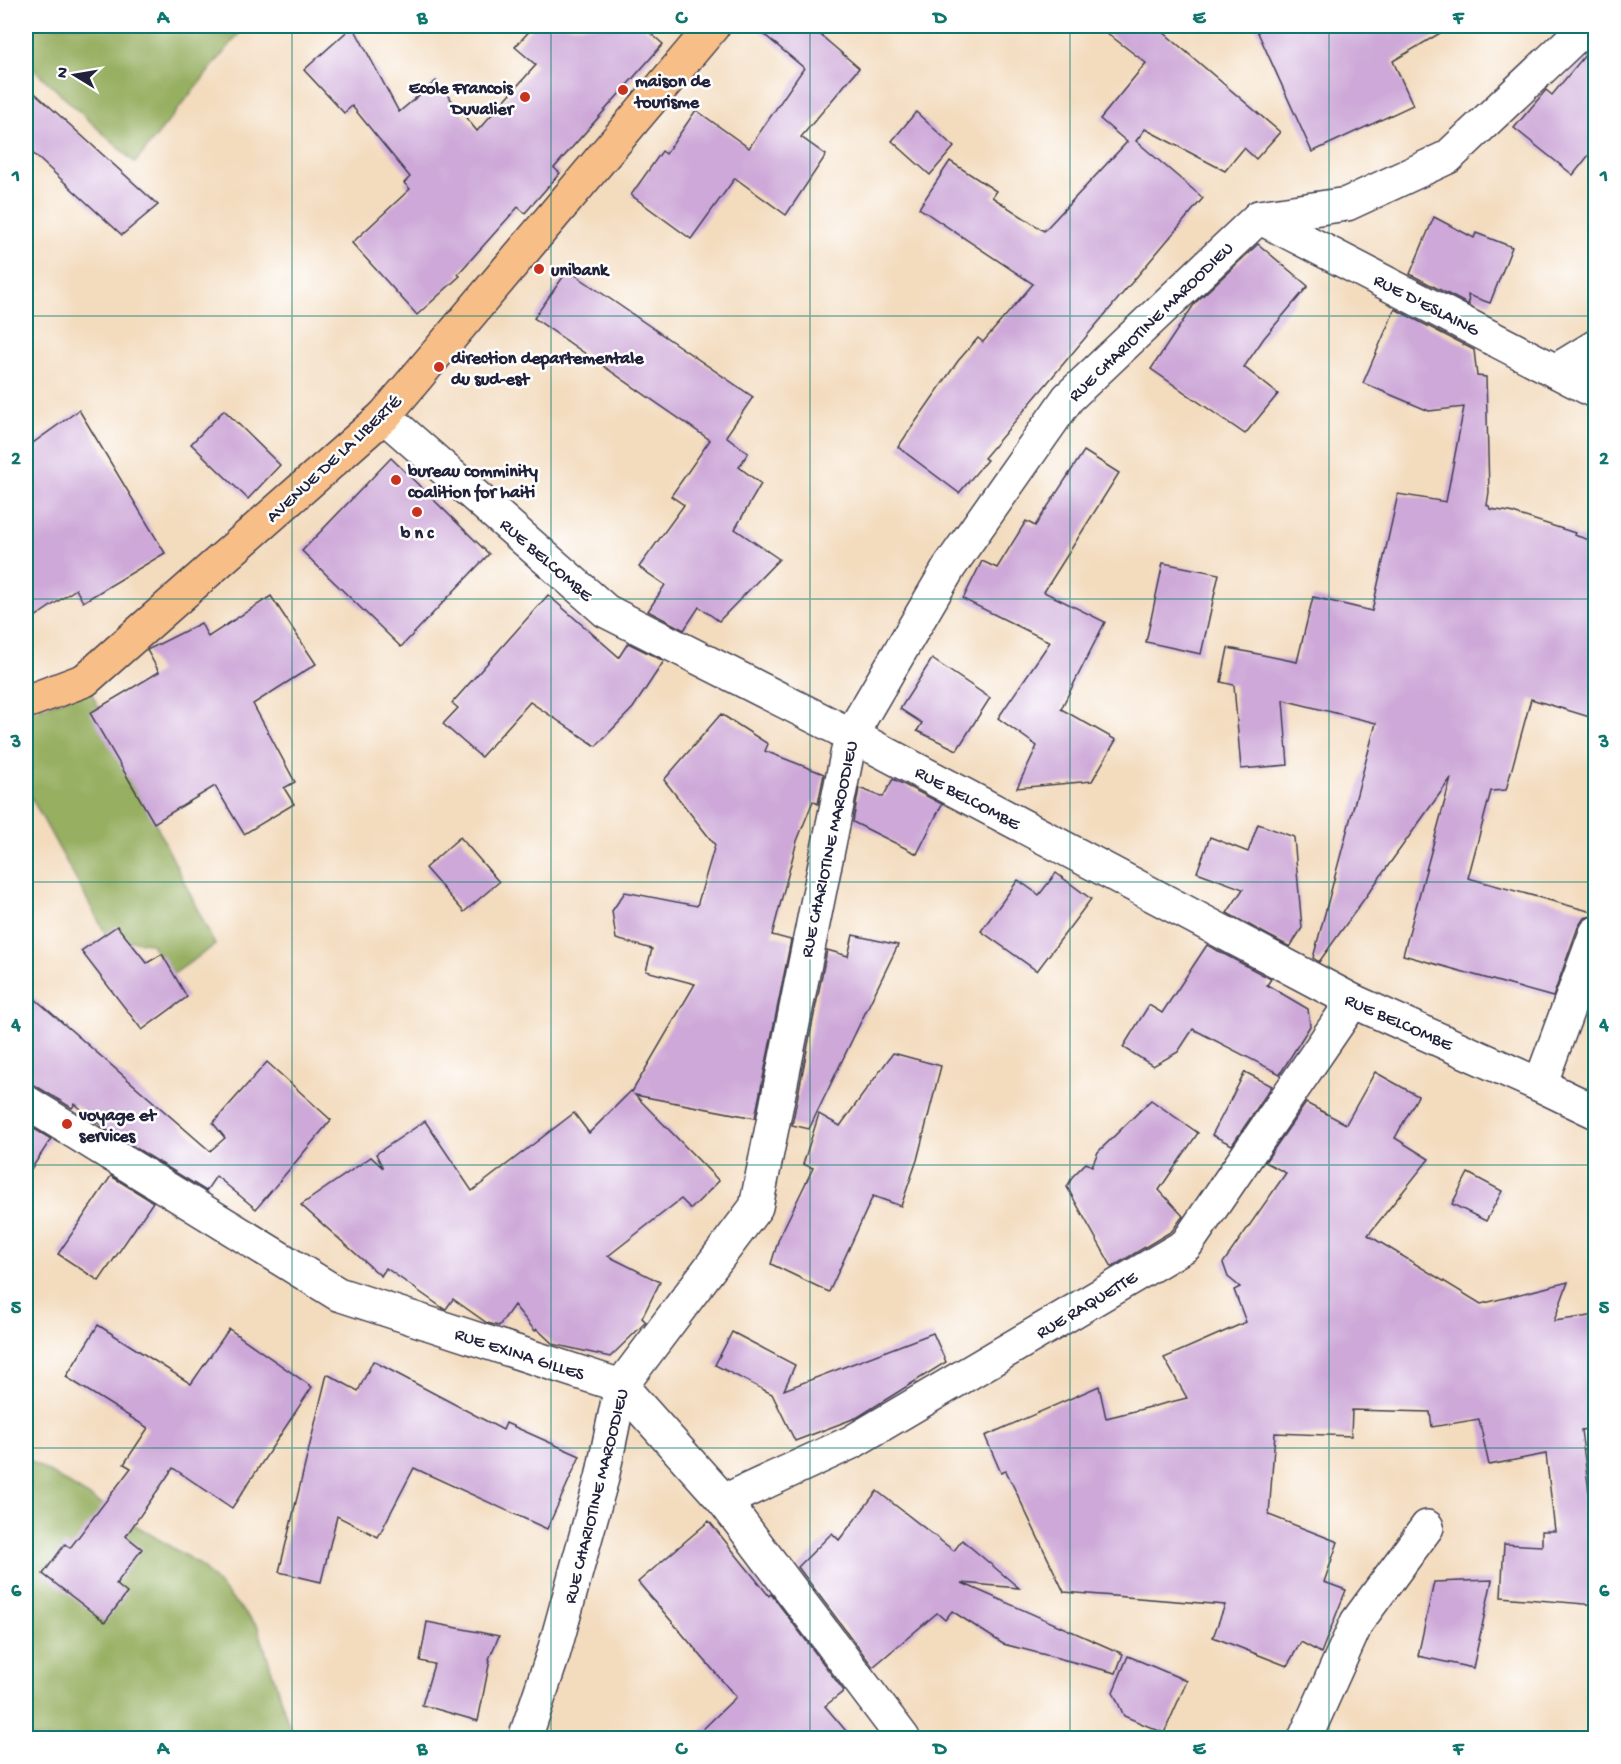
<svg xmlns="http://www.w3.org/2000/svg" width="1621" height="1764" font-family="'Gochi Hand',sans-serif">
<rect width="100%" height="100%" fill="#fff"/>
<filter id="ink" filterUnits="userSpaceOnUse"><feTurbulence type="fractalNoise" baseFrequency=".0167" numOctaves="2"/><feDisplacementMap in="SourceGraphic" scale="12" xChannelSelector="R" yChannelSelector="G"/><feConvolveMatrix kernelMatrix="1 2 1 2 8 2 1 2 1" color-interpolation-filters="sRGB"/></filter>
<filter id="wash" filterUnits="userSpaceOnUse"><feTurbulence type="fractalNoise" baseFrequency=".008" numOctaves="4" result="noise"/><feDisplacementMap in="SourceGraphic" scale="24" xChannelSelector="R" yChannelSelector="G"/><feGaussianBlur stdDeviation="1.35" result="paint"/><feColorMatrix in="noise" values="0 0 0 0 0 0 0 0 0 0 0 0 0 0 0 0 0 1.4 0 .05"/><feComposite in="paint" operator="in"/></filter>
<g filter="url(#wash)">
<rect width="100%" height="100%" fill="#f3dbbe"/>
<g fill="#96af60" stroke="#5c684e" stroke-width="1.5">
<path d="M26 26H245L135 163 26 62Z"/>
<path d="M90 690 215 945 172 975 150 943 108 938 26 788V713Z"/>
<path d="M26 1458 199 1564 258 1627 293 1738H26Z"/>
</g>
<g id="blocks">
<g fill="#cda8d8">
<path d="M353 26 399 112 436 81 477 131 536 65 515 47 534 26H642L663 44 554 168 560 173 525 213 518 207 458 274 460 276 417 315 352 243 410 189 404 183 410 177 352 106 344 113 304 70Z"/>
<path d="M754 26H810L859 68 801 137 826 155 786 215 735 178 691 239 631 195 662 151 666 154 696 110 749 148 804 68Z"/>
<path d="M1098 26H1156L1280 132 1256 159 1244 148 1225 171 1145 129 1136 141 1203 198 984 458 987 460 959 493 898 447 958 361 978 338 983 342 1033 284 919 208 950 161 996 191 992 197 1044 231 1127 142 1100 119 1146 63Z"/>
<path d="M1255 26H1452L1393 61 1413 105 1312 152Z"/>
<path d="M1596 42V146L1573 175 1514 128 1546 90 1552 95Z"/>
<path d="M26 85 158 205 122 235 26 147Z"/>
<path d="M916 112 954 147 930 175 892 141Z"/>
<path d="M1434 217 1474 238 1476 233 1512 247 1490 303 1468 295 1469 305 1410 274Z"/>
<path d="M1258 244 1308 286 1264 338 1244 367 1278 394 1245 434 1151 369 1195 303Z"/>
<path d="M568 270 753 397 726 436 748 453 739 467 761 484 735 529 779 559 719 621 699 607 684 630 648 611 665 585 639 567 684 505 671 496 710 440 534 318Z"/>
<path d="M1395 309 1474 350 1477 376 1486 377 1489 492 1487 505 1489 506 1490 509 1510 512 1575 533 1574 535 1596 542V719L1531 699 1506 790 1491 791 1468 878 1596 913V915L1584 918 1578 927 1553 997 1403 955 1451 778 1319 962 1313 958 1376 723 1283 700 1288 765 1241 769 1234 685 1221 682 1228 648 1297 662 1313 597 1372 611 1398 494 1446 502 1464 407 1429 411 1363 383Z"/>
<path d="M79 410 165 553 83 602 76 589 26 623V448Z"/>
<path d="M224 410 280 465 248 499 191 444Z"/>
<path d="M1084 451 1119 473 1044 592 1105 622 1061 709 1116 740 1092 781 1017 788 1037 746 998 718 1050 642 963 599 982 561 997 568 1026 521 1035 526Z"/>
<path d="M391 458 489 554 401 647 302 551Z"/>
<path d="M1163 563 1219 574 1201 654 1146 642Z"/>
<path d="M548 595 619 657 628 643 664 661 633 708 596 746 530 702 481 757 443 724 458 708 452 703Z"/>
<path d="M271 596 316 664 253 704 295 782 284 788 294 804 244 834 215 786 154 823 90 713 159 672 147 650 201 623 208 637Z"/>
<path d="M932 659 990 698 957 750 917 731 922 723 900 709Z"/>
<path d="M721 714 768 744 765 751 824 774 818 804 813 801 797 841 772 935 791 940 755 1118 635 1095 719 1181 691 1209 681 1199 608 1256 660 1282 642 1318 646 1322 610 1357 553 1344 537 1329 535 1331 514 1305 499 1326 487 1323 453 1299 446 1309H444L386 1268 381 1276 301 1205 371 1157 383 1168 376 1154 425 1121 472 1191 574 1113 589 1133 631 1091 632 1092 695 984 646 971 652 949 616 939 612 911 625 892 697 906 715 845 664 780Z"/>
<path d="M893 779 942 804 917 854 853 822 859 788 883 797Z"/>
<path d="M1258 824 1294 837 1302 928 1290 947 1227 913 1243 889 1197 872 1210 837 1248 852Z"/>
<path d="M460 837 499 882 464 912 425 868Z"/>
<path d="M1056 873 1091 899 1037 971 981 931 1018 880 1039 895Z"/>
<path d="M117 926 147 963 162 954 187 997 142 1030 81 951Z"/>
<path d="M853 935 898 945 809 1129 792 1125 827 950 848 956Z"/>
<path d="M1207 945 1271 979 1267 985 1308 1009 1310 1026 1280 1074 1193 1029 1178 1052 1153 1066 1123 1047 1149 1005 1162 1013Z"/>
<path d="M26 991 210 1151 225 1138 213 1123 267 1062 331 1120 256 1209 216 1176 206 1191 105 1129 75 1104 72 1108 36 1086 26 1083Z"/>
<path d="M893 1053 941 1066 917 1160 901 1206 873 1196 829 1292 771 1264 779 1238 813 1168 803 1164 819 1114 840 1126Z"/>
<path d="M1245 1072 1272 1086 1232 1145 1212 1135Z"/>
<path d="M1375 1072 1418 1096 1395 1138 1429 1159 1368 1235 1481 1304 1568 1282 1554 1321 1596 1315V1428L1581 1430 1596 1546V1605L1501 1597 1504 1544 1542 1546V1531H1555L1546 1454 1489 1465 1479 1419 1432 1427 1430 1412 1352 1410 1351 1436 1275 1433 1269 1515 1338 1542 1324 1582 1346 1590 1321 1653 1301 1642 1287 1666 1213 1637 1225 1605 1064 1592 1006 1471 1001 1473 985 1436 1099 1386 1106 1418 1187 1398 1164 1358 1246 1322 1234 1290 1240 1287 1228 1277 1223 1263 1286 1173 1265 1162 1306 1103 1346 1124Z"/>
<path d="M1151 1100 1198 1133 1159 1190 1183 1216 1172 1231 1112 1267 1067 1187 1073 1176 1086 1163 1092 1166 1098 1152Z"/>
<path d="M26 1124 51 1139 26 1177Z"/>
<path d="M1468 1173 1502 1191 1486 1221 1452 1204Z"/>
<path d="M111 1176 153 1202 99 1281 58 1254Z"/>
<path d="M98 1325 191 1384 229 1329 312 1387 232 1508 173 1468 126 1536 142 1549 116 1584 127 1593 105 1622 43 1574 65 1544 70 1548 131 1468 124 1464 148 1428 66 1377Z"/>
<path d="M732 1332 795 1365 784 1390 933 1333 946 1362 858 1417 795 1441 772 1394 715 1365Z"/>
<path d="M373 1361 503 1430 506 1423 580 1456 547 1529 414 1468 378 1537 337 1516 321 1582 279 1572 327 1374 358 1391Z"/>
<path d="M877 1491 954 1551 962 1540 1019 1588 962 1583 1123 1654 1116 1673 1003 1644 952 1611 945 1620 937 1613 873 1667 798 1567 832 1533 839 1540Z"/>
<path d="M709 1521 769 1596 771 1594 844 1691 825 1706 852 1738H694L736 1697 638 1582Z"/>
<path d="M1492 1580 1473 1668 1418 1656 1434 1582Z"/>
<path d="M427 1622 499 1636 489 1659 490 1660 478 1721 422 1705 434 1664 420 1661Z"/>
<path d="M1128 1656 1187 1681 1164 1733 1124 1716 1113 1692Z"/>
</g>
</g>
</g>
<g filter="url(#ink)">
<use href="#blocks" fill-opacity="0" stroke="#413e4f" stroke-width="1.5"/>
<g fill="none" stroke-linecap="round" stroke-linejoin="round">
<g stroke="#413e4f" stroke-width="36">
<g id="minor">
<path d="M1259 217 1596 392"/>
<path d="M1555 371 1596 346"/>
<path d="M384 416 606 611 851 735 1353 1001 1540 1085 1596 1112"/>
<path d="M1540 1085 1596 933"/>
<path d="M26 1102 338 1294 621 1386 724 1501 903 1738"/>
<path d="M724 1501 852 1442 1186 1245 1353 1001"/>
<path d="M525 1738 553 1655 602 1478 621 1386 756 1207 851 735 950 566 1068 398 1259 217 1347 204 1448 157 1577 35 1584 26"/>
<path d="M1305 1738 1357 1622 1427 1527"/>
</g>
</g>
<g stroke="#413e4f" stroke-width="36">
<path id="major" d="M26 702 85 680 384 416 713 26"/>
</g>
<use href="#minor" stroke="#fff" stroke-width="33"/>
<use href="#major" stroke="#f7be87" stroke-width="33"/>
</g>
</g>
<path fill="none" stroke="#0f766e" stroke-width="1.5" stroke-opacity="0.55" d="M292 26V1738M551 26V1738M810 26V1738M1070 26V1738M1329 26V1738M26 316H1596M26 599H1596M26 882H1596M26 1165H1596M26 1448H1596"/>
<g fill="#c8321e" stroke="#fff" stroke-width="2">
<circle cx="623" cy="90" r="6"/>
<circle cx="525" cy="97" r="6"/>
<circle cx="539" cy="269" r="6"/>
<circle cx="439" cy="367" r="6"/>
<circle cx="396" cy="480" r="6"/>
<circle cx="417" cy="512" r="6"/>
<circle cx="67" cy="1124" r="6"/>
</g>
<g text-anchor="middle" stroke-width="5" stroke-linejoin="round" paint-order="stroke">
<g font-size="18" font-weight="bold" fill="#22223b" stroke="#fff" text-anchor="start">
<text x="635" y="86">maison de<tspan x="635" dy="21">tourisme</tspan></text>
<text x="513" y="93" text-anchor="end">Ecole Francois<tspan x="513" dy="21">Duvalier</tspan></text>
<text x="551" y="275">unibank</text>
<text x="451" y="363">direction departementale<tspan x="451" dy="21">du sud-est</tspan></text>
<text x="408" y="476">bureau comminity<tspan x="408" dy="21">coalition for haiti</tspan></text>
<text x="417" y="538" text-anchor="middle">b n c</text>
<text x="79" y="1120">voyage et<tspan x="79" dy="21">services</tspan></text>
</g>
<g font-size="18" fill="#22223b" stroke="#fff">
<text transform="translate(1427 304) rotate(27)" y="6">RUE D'ESLAING</text>
<text transform="translate(1150 321) rotate(-44)" y="6">RUE CHARIOTINE MAROODIEU</text>
<text transform="translate(333 458) rotate(-43)" y="6">AVENUE DE LA LIBERTÉ</text>
<text transform="translate(547 559) rotate(41)" y="6">RUE BELCOMBE</text>
<text transform="translate(968 797) rotate(28)" y="6">RUE BELCOMBE</text>
<text transform="translate(828 849) rotate(-78)" y="6">RUE CHARIOTINE MAROODIEU</text>
<text transform="translate(1399 1021) rotate(24)" y="6">RUE BELCOMBE</text>
<text transform="translate(1086 1304) rotate(-31)" y="6">RUE RAQUETTE</text>
<text transform="translate(520 1353) rotate(18)" y="6">RUE EXINA GILLES</text>
<text transform="translate(595 1496) rotate(-76)" y="6">RUE CHARIOTINE MAROODIEU</text>
</g>
</g>
<rect width="1621" height="1764" fill="none" stroke="#fff" stroke-width="66"/>
<g transform="translate(75 75) rotate(281)" stroke="#ffffff" stroke-width="4.5" paint-order="stroke">
<path d="M0-4.5L10 22L0 15L-10 22Z" fill="#22223b"/>
<text y="-9" font-size="16" font-weight="bold" text-anchor="middle" fill="#22223b">N</text>
</g>
<rect x="33" y="33" width="1555" height="1698" fill="none" stroke="#0f766e" stroke-width="2"/>
<g font-size="20" text-anchor="middle" font-weight="bold" fill="#0f766e">
<text x="163" y="23">A</text>
<text x="422" y="23">B</text>
<text x="681" y="23">C</text>
<text x="940" y="23">D</text>
<text x="1199" y="23">E</text>
<text x="1458" y="23">F</text>
<text x="16" y="181">1</text>
<text x="1604" y="181">1</text>
<text x="16" y="464">2</text>
<text x="1604" y="464">2</text>
<text x="16" y="747">3</text>
<text x="1604" y="747">3</text>
<text x="16" y="1030">4</text>
<text x="1604" y="1030">4</text>
<text x="16" y="1313">5</text>
<text x="1604" y="1313">5</text>
<text x="16" y="1596">6</text>
<text x="1604" y="1596">6</text>
<text x="163" y="1754">A</text>
<text x="422" y="1754">B</text>
<text x="681" y="1754">C</text>
<text x="940" y="1754">D</text>
<text x="1199" y="1754">E</text>
<text x="1458" y="1754">F</text>
</g>
</svg>
